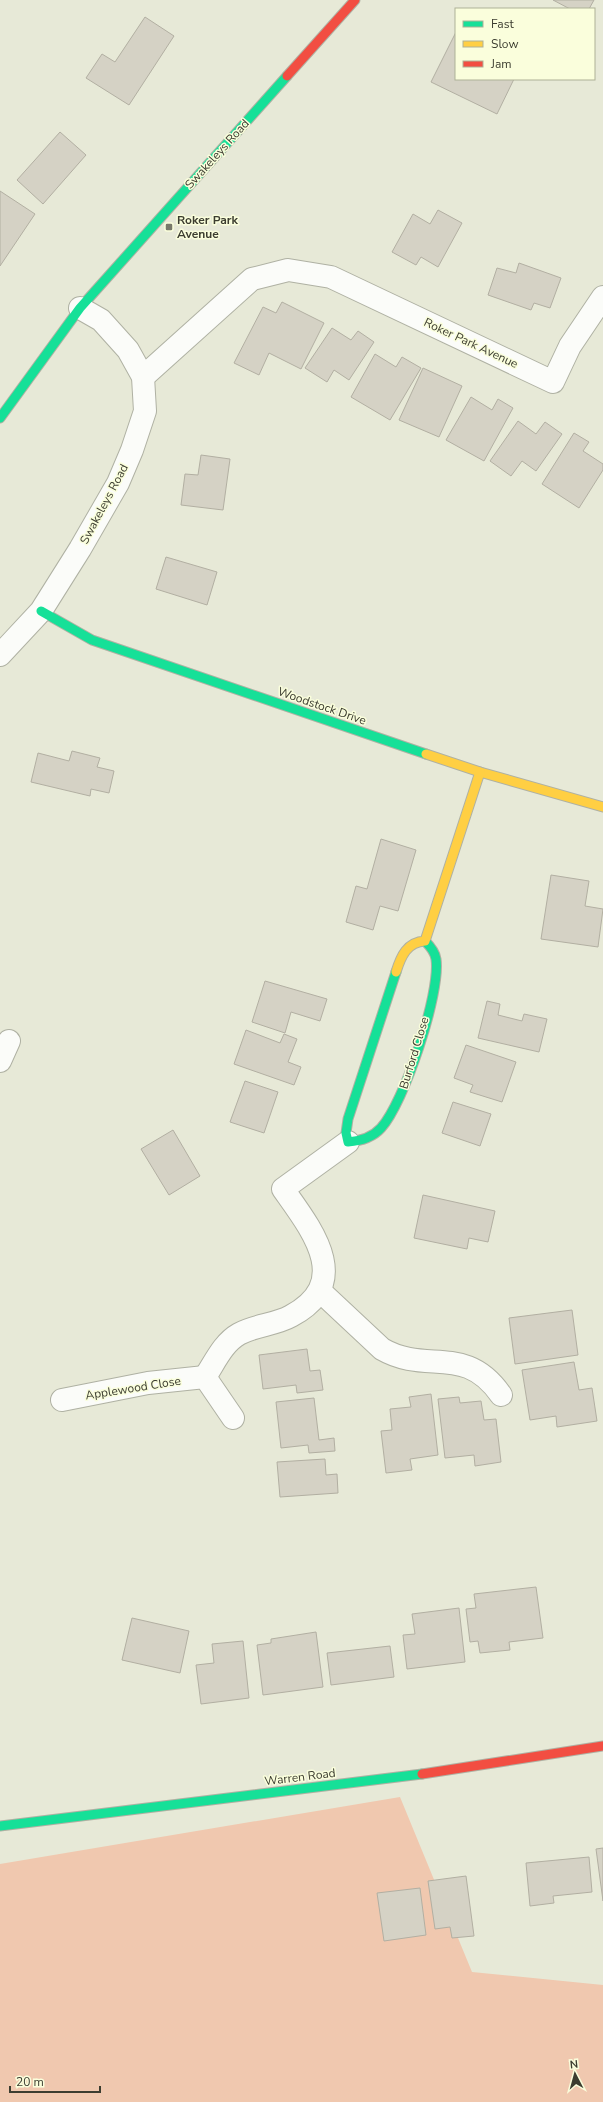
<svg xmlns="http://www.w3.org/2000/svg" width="603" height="2102" font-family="'Nunito Sans',sans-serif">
<rect width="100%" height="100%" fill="#e7e9d7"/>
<path fill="#f0c8af" d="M400 1797 472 1972 603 1985V2102H0V1864Z"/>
<g fill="#d5d2c5" stroke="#b2afa2">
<path d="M553 0H594L589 9H570Z"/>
<path d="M145 17 174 36 129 105 86 78 102 54 115 62Z"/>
<path d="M456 32V79H514L497 114 431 82Z"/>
<path d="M60 132 86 155 43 204 17 180Z"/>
<path d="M0 191 35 214 0 266Z"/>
<path d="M438 210 462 223 438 267 421 257 416 265 392 252 413 214 430 224Z"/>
<path d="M519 263 561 278 550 308 534 303 531 310 488 295 497 268 516 273Z"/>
<path d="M282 302 324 323 301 369 269 353 259 375 234 363 263 307 276 313Z"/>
<path d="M332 328 351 340 358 331 374 342 349 380 334 370 327 382 305 368Z"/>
<path d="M375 354 396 367 402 357 421 368 390 420 351 397Z"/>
<path d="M423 368 462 386 439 437 399 420Z"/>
<path d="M471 397 492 410 498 399 513 408 484 461 446 440Z"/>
<path d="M518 421 536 434 545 422 562 434 536 471 522 461 511 476 490 461Z"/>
<path d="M574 433 589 442 583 451 603 464V470L579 508 542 484Z"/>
<path d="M201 455 230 459 223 510 181 505 185 474 198 475Z"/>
<path d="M166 557 217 572 207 605 156 589Z"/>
<path d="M72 751 100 758 97 767 114 771 109 793 91 789 90 796 31 782 38 753 69 761Z"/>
<path d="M381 839 416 850 398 911 380 906 373 930 346 922 356 886 367 889Z"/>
<path d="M551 875 589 881 585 906 603 909 598 947 541 939Z"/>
<path d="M265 981 327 999 320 1021 291 1012 285 1033 252 1022Z"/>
<path d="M487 1001 500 1004 498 1015 522 1021 524 1014 547 1019 539 1052 478 1038Z"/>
<path d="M246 1030 280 1043 284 1034 297 1039 288 1062 301 1067 294 1085 234 1064Z"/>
<path d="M466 1045 516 1062 502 1102 470 1092 473 1085 454 1078Z"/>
<path d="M245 1081 278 1092 264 1133 230 1122Z"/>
<path d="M453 1102 491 1114 480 1146 442 1133Z"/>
<path d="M173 1130 200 1176 169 1195 141 1149Z"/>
<path d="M423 1195 495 1211 488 1242 469 1238 467 1249 414 1238Z"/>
<path d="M572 1310 578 1355 515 1364 509 1318Z"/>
<path d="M307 1349 310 1371 320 1370 323 1390 297 1393 296 1385 263 1389 259 1355Z"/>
<path d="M574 1362 579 1390 592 1388 597 1421 557 1427 556 1416 530 1420 522 1370Z"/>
<path d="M431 1394 438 1455 410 1459 412 1470 386 1473 381 1431 392 1430 390 1409 411 1407 409 1397Z"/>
<path d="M459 1397 460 1403 481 1401 484 1420 496 1419 501 1462 475 1466 474 1455 445 1458 438 1399Z"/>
<path d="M314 1398 319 1440 334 1438 335 1451 309 1453 308 1445 281 1448 276 1402Z"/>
<path d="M325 1459 326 1475 337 1474 338 1493 280 1497 277 1462Z"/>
<path d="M536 1587 543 1638 509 1642 510 1650 480 1653 478 1641 470 1642 466 1609 476 1608 474 1594Z"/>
<path d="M459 1608 465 1662 407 1669 403 1635 415 1634 412 1614Z"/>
<path d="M132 1618 189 1631 180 1673 122 1660Z"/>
<path d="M316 1632 323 1687 263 1695 257 1645 271 1643V1639Z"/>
<path d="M243 1641 249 1698 201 1704 196 1665 214 1663 212 1644Z"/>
<path d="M390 1646 394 1677 331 1685 327 1653Z"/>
<path d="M603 1848V1901L596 1849Z"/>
<path d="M589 1857 592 1892 553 1896 554 1903 530 1906 526 1863Z"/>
<path d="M466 1876 474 1936 452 1938 450 1927 435 1929 428 1881Z"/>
<path d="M420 1888 426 1935 384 1941 377 1893Z"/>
</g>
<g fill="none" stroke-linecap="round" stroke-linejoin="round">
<g stroke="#afb1a3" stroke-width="24">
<g id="street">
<path d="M143 377 252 279 288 270 331 277 553 382 570 346 603 297"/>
<path d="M0 655 41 611 80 549 118 483 132 450 145 411 143 377 128 350 101 320 80 308"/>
<path d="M0 1061 9 1041"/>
<path d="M320 1291 382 1349C427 1375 465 1343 501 1395"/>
<path d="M205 1377C215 1362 223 1343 239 1334 255 1325 275 1325 291 1316 354 1282 312 1230 283 1189L348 1142"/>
<path d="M62 1400 148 1383 205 1377 233 1418"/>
</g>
</g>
<g stroke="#afb1a3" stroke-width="11">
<g id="fast">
<path d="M0 418 80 308 287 76"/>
<path d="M41 611 92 640 426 754"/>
<path d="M396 972 348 1119 346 1133 348 1142C360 1141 373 1137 381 1128 404 1103 441 993 436 959 435 952 430 946 425 941"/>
<path d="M0 1826 422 1774"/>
</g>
</g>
<g stroke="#afb1a3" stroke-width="11">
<g id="slow">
<path d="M426 754 480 772 603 807"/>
<path d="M396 972C401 956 407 942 425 941L480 772"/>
</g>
</g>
<g stroke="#afb1a3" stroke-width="11">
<g id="jam">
<path d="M287 76 355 0"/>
<path d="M422 1774 603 1746"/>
</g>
</g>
<use href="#street" stroke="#fbfcf9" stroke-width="22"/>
<use href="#fast" stroke="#16e098" stroke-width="9"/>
<use href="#slow" stroke="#ffcf43" stroke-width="9"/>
<use href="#jam" stroke="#f24e42" stroke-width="9"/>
</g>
<rect fill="#78796a" stroke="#fafedc" stroke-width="1.5" x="165" y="223" width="8" height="8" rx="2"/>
<g text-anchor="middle" stroke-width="3" stroke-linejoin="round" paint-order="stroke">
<g font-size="12" fill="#3c3d30" stroke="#fafedc">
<text transform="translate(217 154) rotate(-48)" y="4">Swakeleys Road</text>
<text transform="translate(471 343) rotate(25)" y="4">Roker Park Avenue</text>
<text transform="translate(104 504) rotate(-62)" y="4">Swakeleys Road</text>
<text transform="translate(322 706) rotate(19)" y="4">Woodstock Drive</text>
<text transform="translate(414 1053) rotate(-73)" y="4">Burford Close</text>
<text transform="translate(133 1388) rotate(-9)" y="4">Applewood Close</text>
<text transform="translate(300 1777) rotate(-7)" y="4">Warren Road</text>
</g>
<g font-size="12" font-weight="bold" fill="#3c3d30" stroke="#fafedc" text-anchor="start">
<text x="177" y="224">Roker Park<tspan x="177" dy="14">Avenue</tspan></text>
</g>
</g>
<rect x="455" y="8" width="140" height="72" fill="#fafedc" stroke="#aeb197"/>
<rect x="463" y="21" width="20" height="6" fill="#16e098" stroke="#aeb197"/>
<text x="491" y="28" font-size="12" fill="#3c3d30">Fast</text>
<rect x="463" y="41" width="20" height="6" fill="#ffcf43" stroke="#aeb197"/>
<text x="491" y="48" font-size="12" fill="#3c3d30">Slow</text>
<rect x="463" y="61" width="20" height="6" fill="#f24e42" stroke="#aeb197"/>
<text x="491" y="68" font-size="12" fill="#3c3d30">Jam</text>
<g transform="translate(575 2074) rotate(354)" stroke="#fafedc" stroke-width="3" paint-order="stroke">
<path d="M0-3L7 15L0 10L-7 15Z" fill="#3c3d30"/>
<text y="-6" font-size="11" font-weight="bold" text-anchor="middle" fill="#3c3d30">N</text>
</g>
<path d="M10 2086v6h90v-6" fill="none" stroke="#3c3d30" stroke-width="2"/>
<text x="16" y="2086" font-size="12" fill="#3c3d30" stroke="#fafedc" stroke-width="3" paint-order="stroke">20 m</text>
</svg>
